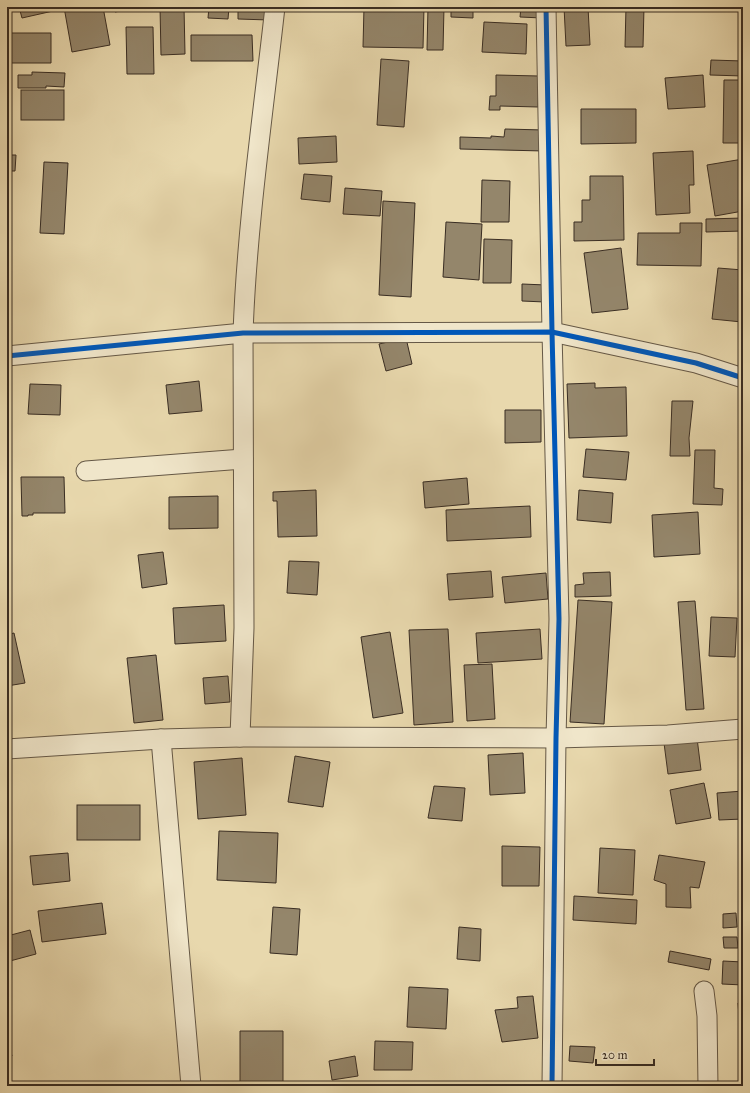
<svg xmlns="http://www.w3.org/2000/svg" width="750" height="1093" font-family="'IM FELL Great Primer',serif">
<rect width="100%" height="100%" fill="#e8d8ad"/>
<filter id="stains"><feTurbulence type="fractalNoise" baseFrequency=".005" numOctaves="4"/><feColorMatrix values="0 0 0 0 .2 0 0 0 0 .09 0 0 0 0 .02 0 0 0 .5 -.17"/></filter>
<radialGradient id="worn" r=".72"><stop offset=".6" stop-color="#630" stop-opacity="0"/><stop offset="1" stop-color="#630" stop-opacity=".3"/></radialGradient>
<g fill="#94866b" stroke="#392d23">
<path d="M19 7H52L53 11 22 18Z"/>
<path d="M64 7H103L110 45 72 52Z"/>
<path d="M114 7H143L115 12Z"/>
<path d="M160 7H184L185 54 161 55Z"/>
<path d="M209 7H229L228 19 208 18Z"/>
<path d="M238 7H270L269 20 238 19Z"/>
<path d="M364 7H424L423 48 363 47Z"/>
<path d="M428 7H444L443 50H427Z"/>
<path d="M451 7H473V18L451 17Z"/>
<path d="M521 7H543L542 18 520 17Z"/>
<path d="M564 7H588L590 45 566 46Z"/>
<path d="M626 7H644L643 47H625Z"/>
<path d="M484 22 527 24 526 54 482 52Z"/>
<path d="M126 27H153L154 74H127Z"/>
<path d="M9 33H51V63H10Z"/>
<path d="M191 35H252L253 61H191Z"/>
<path d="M381 59 409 61 404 127 377 125Z"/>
<path d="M711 60 743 61V76L710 75Z"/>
<path d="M32 72 65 73 64 87 46 86V88H18V75H32Z"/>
<path d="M496 75 539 76 538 107 500 106V110H489L490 96H496Z"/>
<path d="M703 75 705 107 668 109 665 78Z"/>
<path d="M724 80H743V143H723Z"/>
<rect x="21" y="90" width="43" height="30"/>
<path d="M581 109H636V143L581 144Z"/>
<path d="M505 129 544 130V151L460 149V137L491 138V136L504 137Z"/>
<path d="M336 136 337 162 299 164 298 138Z"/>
<path d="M693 151 694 185H689L690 213 656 215 653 153Z"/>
<path d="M7 155H16L15 171H7Z"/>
<path d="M743 159V211L715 216 707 165Z"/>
<path d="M44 162 68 163 64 234 40 233Z"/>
<path d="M304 174 332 176 330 202 301 199Z"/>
<path d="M590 176H623L624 240 574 241V222H582V200H590Z"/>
<path d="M482 180 510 181 509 222H481Z"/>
<path d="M345 188 382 191 380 216 343 214Z"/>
<path d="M383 201 415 203 411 297 379 295Z"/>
<path d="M743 218V231L706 232V219Z"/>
<path d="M446 222 482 224 479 280 443 277Z"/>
<path d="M680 223H702L701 266 637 265 638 233H680Z"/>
<path d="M484 239 512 240 511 283H483Z"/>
<path d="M621 248 628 309 592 313 584 253Z"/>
<path d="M718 268 743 270V310L742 322 712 319Z"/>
<path d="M522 284 546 285 545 302 522 301Z"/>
<path d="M406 338 412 364 386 371 379 344Z"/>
<path d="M199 381 202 411 169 414 166 385Z"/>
<path d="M595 383V388L626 387 627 436 569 438 567 384Z"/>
<path d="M30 384 61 385 60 415 28 414Z"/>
<path d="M672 401H693L689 438 690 456H670Z"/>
<path d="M505 410H541V442L505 443Z"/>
<path d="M741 445H743V484Z"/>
<path d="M586 449 629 452 626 480 583 477Z"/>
<path d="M695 450H715L714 488 723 489 722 505 693 504Z"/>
<path d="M21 477H64L65 513H33V515H28V516H22Z"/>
<path d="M467 478 469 504 425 508 423 482Z"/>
<path d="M316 490 317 536 278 537 277 501H273V492Z"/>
<path d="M579 490 613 493 611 523 577 520Z"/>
<path d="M218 496V528L169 529V497Z"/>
<path d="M530 506 531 537 447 541 446 510Z"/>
<path d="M698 512 700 554 654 557 652 515Z"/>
<path d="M163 552 167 584 142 588 138 555Z"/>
<path d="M289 561 319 562 317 595 287 593Z"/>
<path d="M491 571 493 597 449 600 447 574Z"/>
<path d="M610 572 611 596 575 597V585L584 584 583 573Z"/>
<path d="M546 573 548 599 505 603 502 577Z"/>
<path d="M578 600 612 602 604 724 570 722Z"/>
<path d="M695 601 704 709 686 710 678 602Z"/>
<path d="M224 605 226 641 175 644 173 608Z"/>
<path d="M711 617 737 618 735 657 709 656Z"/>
<path d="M448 629 453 722 414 725 409 630Z"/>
<path d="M540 629 542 659 478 663 476 633Z"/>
<path d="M390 632 403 713 373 718 361 637Z"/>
<path d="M14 633 25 683 7 686V635Z"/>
<path d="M156 655 163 720 134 723 127 658Z"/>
<path d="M492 664 495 719 467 721 464 665Z"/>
<path d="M228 676 230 702 205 704 203 678Z"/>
<path d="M697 738 701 770 668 774 664 743Z"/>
<path d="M523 753 525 793 490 795 488 755Z"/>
<path d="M295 756 330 762 323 807 288 802Z"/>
<path d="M242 758 246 815 198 819 194 762Z"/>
<path d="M704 783 711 818 676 824 670 790Z"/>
<path d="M434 786 465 788 462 821 428 818Z"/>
<path d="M743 791V819L719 820 717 793Z"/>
<rect x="77" y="805" width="63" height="35"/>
<path d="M219 831 278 833 276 883 217 880Z"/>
<path d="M502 846 540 847 539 886H502Z"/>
<path d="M600 848 635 850 633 895 598 893Z"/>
<path d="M68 853 70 881 33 885 30 856Z"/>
<path d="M659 855 705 862 699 888 690 887 691 908 666 907V884L654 880Z"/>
<path d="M574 896 637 900 636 924 573 920Z"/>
<path d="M102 903 106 934 42 942 38 911Z"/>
<path d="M273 907 300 909 297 955 270 953Z"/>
<path d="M736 913 737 927 723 928V914Z"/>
<path d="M459 927 481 929 480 961 457 959Z"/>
<path d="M30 930 36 954 10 961 7 951V936Z"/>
<path d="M723 937H737L738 948H724Z"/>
<path d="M670 951 711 959 709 970 668 962Z"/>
<path d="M723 961 743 962V985L722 984Z"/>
<path d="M409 987 448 989 446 1029 407 1027Z"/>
<path d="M533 996 538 1038 502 1042 495 1010 518 1008 517 997Z"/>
<path d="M738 1003H743V1043H741Z"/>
<path d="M240 1031H283V1084L240 1083Z"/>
<path d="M7 1039 12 1056 7 1058Z"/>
<path d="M375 1041 413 1042 412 1070H374Z"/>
<path d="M570 1046 595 1047 593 1063 569 1061Z"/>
<path d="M355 1056 358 1076 332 1080 329 1061Z"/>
</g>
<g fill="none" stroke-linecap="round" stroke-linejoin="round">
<g stroke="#655846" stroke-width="21">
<g id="minor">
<path d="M546 7 552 332 559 619 556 738 552 1086"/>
<path d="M7 356 243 333 552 332 696 363 743 378"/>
<path d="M86 471 243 459"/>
<path d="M240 737 244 628 243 333C247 224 263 115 275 7"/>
<path d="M161 739 191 1086"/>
<path d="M7 749 161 739 240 737 556 738 668 735 743 729"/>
<path d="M704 991 707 1016 708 1086"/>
</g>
</g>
<use href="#minor" stroke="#f0e6ca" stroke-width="19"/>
<g stroke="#f0e6ca" stroke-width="8">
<g id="cycleway">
<path d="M546 7 552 332 559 619 556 738 552 1086"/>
<path d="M7 356 243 333 552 332 696 363 743 378"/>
</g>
</g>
<use href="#cycleway" stroke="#0057b8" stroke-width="5"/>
</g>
<rect width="750" height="1093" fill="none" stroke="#e8d8ad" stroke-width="24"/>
<rect x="8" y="8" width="734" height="1077" fill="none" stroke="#392d23" stroke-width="2"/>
<rect x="12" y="12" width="726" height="1069" fill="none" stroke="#392d23"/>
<path d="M596 1059v6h58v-6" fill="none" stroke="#392d23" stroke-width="2"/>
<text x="602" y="1059" font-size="12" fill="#392d23" stroke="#f0e6ca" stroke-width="3" paint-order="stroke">20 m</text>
<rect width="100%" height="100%" filter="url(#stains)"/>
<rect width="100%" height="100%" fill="url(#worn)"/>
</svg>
